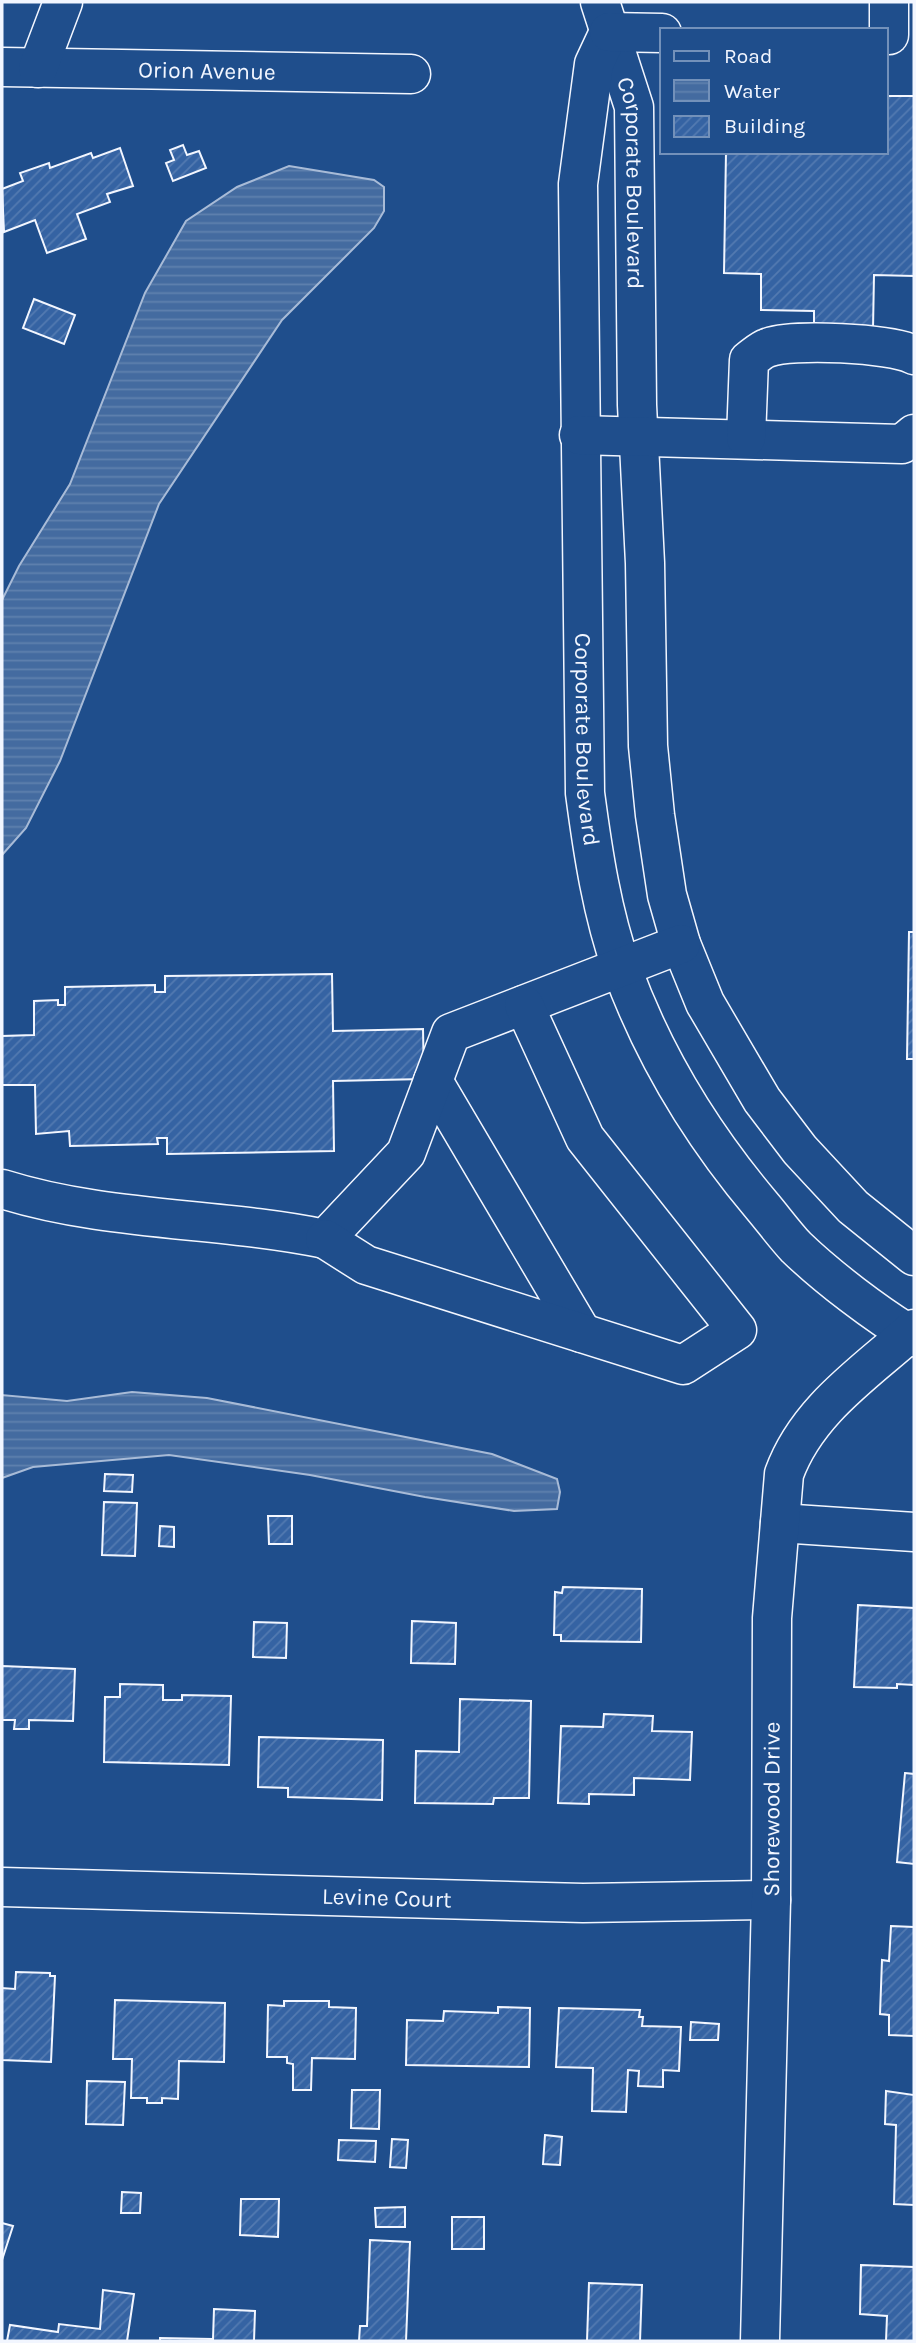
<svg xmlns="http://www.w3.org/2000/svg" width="916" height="2343" font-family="Karla,sans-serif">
<defs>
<pattern id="water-rules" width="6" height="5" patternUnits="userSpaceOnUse" patternTransform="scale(1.75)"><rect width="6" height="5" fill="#446ba0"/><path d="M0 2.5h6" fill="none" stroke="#5f81ae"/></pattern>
<pattern id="building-hatch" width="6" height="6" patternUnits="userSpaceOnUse" patternTransform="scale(1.75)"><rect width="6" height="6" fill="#3563a3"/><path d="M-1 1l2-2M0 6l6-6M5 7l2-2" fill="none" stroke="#537ab1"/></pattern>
</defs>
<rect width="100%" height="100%" fill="#1f4e8c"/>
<g fill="url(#water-rules)" stroke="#a8bbd7" stroke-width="2">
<path d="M289 166 374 180 384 187V211L374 228 282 320 159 504 60 761 26 828 2 855V600L19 566 70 484 145 293 186 221 237 187Z"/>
<path d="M132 1392 207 1398 492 1454 557 1479 560 1492 557 1509 514 1511 425 1497 310 1475 169 1455 33 1467 2 1478V1395L67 1401Z"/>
</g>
<g fill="url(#building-hatch)" stroke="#f2f6ff" stroke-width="2">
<path d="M886 96H914V276L874 275 873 329 814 328V311L761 310V274L724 273 726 152H886Z"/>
<path d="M183 145 187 155 199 151 206 168 173 181 166 163 174 160 170 150Z"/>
<path d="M120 148 133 186 107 194 110 202 77 214 86 239 47 253 35 220 4 232 2 189 23 181 20 173 49 163 50 168 91 153 93 158Z"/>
<path d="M34 299 75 315 64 344 23 328Z"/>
<path d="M909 932H914V1059H907Z"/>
<path d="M332 974 333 1031 423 1029 424 1079 333 1081 334 1151 167 1154V1138H157L158 1144 70 1146 69 1131 36 1134 35 1085H2V1036L34 1035V1001L58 1000V1005H65V987L155 985V992H165V976Z"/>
<path d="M105 1474 133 1475 132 1492 104 1491Z"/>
<path d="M104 1502 137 1503 135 1556 102 1555Z"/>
<path d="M268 1516H292V1544H269Z"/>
<path d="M160 1526 174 1527V1547L159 1546Z"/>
<path d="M563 1587 642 1589 641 1642 561 1641V1635H554L555 1592 562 1593Z"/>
<path d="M858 1605 914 1608V1685L897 1684V1688L854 1687Z"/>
<path d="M412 1621 456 1623 455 1664 411 1663Z"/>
<path d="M254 1622 287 1623 286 1658 253 1657Z"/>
<path d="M2 1666 75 1669 73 1721 29 1720V1729H14L15 1720H2Z"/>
<path d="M120 1684 163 1685V1700H182V1695L231 1696 229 1765 104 1762 105 1697H120Z"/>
<path d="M460 1699 531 1701 529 1798H494L493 1804 415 1803 416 1751 459 1752Z"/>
<path d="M604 1714 653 1716 652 1731 692 1732 690 1780 634 1778V1795L589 1794V1804L558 1803 561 1726 603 1727Z"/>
<path d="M259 1737 383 1740 382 1800 288 1797V1788L258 1787Z"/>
<path d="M905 1773 914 1774V1864L897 1862Z"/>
<path d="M891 1926 914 1927V2036L889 2035V2015L880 2014 882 1960 889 1961Z"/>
<path d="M16 1972 50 1973V1976H55L51 2062 2 2060V1988L15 1989Z"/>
<path d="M115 2000 225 2003 224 2062 179 2061 178 2099 162 2098V2103H147V2098H131L132 2059H113Z"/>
<path d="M284 2001H329V2007L356 2008 355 2059 312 2058 311 2090H293V2064L287 2063V2057H267L268 2005 284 2006Z"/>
<path d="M498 2007 530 2008 529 2067 406 2065 407 2020 443 2021 444 2011 498 2013Z"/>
<path d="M559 2008 640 2010 639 2017H643L642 2026 681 2027 679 2071 663 2070V2087L638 2086 639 2071 628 2070 626 2112 592 2111 593 2068 556 2067Z"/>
<path d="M691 2022 719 2024 718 2040H690Z"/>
<path d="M87 2081 125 2082 123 2125 86 2124Z"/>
<path d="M352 2090H380L379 2129 351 2128Z"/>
<path d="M886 2091 914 2095V2205L894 2204 896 2125 885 2124Z"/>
<path d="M545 2135 562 2137 560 2165 543 2164Z"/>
<path d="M392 2139 408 2140 406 2168 390 2167Z"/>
<path d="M339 2140 376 2141 375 2162 338 2160Z"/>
<path d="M122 2192 141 2193 140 2213H121Z"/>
<path d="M241 2199H279L278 2237 240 2235Z"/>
<path d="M405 2207V2227H376L375 2208Z"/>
<rect x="452" y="2217" width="32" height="32"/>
<path d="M2 2223 13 2226 2 2260Z"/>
<path d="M370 2240 410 2242 406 2341H359L360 2326H367Z"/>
<path d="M861 2265 914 2267V2341H886L887 2316 860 2314Z"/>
<path d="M589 2283 642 2285 640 2341H587Z"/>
<path d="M103 2290 134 2294 127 2341H7L10 2325 58 2332 59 2324 100 2329Z"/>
<path d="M214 2309 255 2311 254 2341H160V2338L213 2339Z"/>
</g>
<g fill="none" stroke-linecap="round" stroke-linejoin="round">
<g stroke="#f2f6ff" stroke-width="41">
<g id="minor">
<path id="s1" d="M600 2 634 107 637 405 645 563 648 746 655 815 667 895 681 944 705 1003 762 1100 800 1150 853 1207 914 1256"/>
<path id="s2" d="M609 32 594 64 578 184 585 793C593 853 602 913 622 969 654 1057 702 1135 762 1206 773 1219 784 1234 796 1247 827 1277 877 1315 914 1337"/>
<path d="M609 32 662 33"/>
<path d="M889 35V2"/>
<path id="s3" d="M2 67 411 74"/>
<path d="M38 68 63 2"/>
<path d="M579 435 902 444 914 434"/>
<path d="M746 438 749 360C755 356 761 350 767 348 791 338 892 343 914 355"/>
<path d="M433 1081 582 1333"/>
<path d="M2 1189C107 1222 218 1217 325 1239L406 1153 451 1033 681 944"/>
<path d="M325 1239 366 1265 683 1365 737 1330 585 1138 524 1005"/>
<path d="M780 1523 914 1532"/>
<path id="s4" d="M2 1887 583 1903 771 1900"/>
<path id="s5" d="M760 2341 771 1900 772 1618 784 1474C807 1410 866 1372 914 1329"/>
</g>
</g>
<use href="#minor" stroke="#1f4e8c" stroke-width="38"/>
</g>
<g text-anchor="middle" stroke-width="5" stroke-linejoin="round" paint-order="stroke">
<g font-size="23" fill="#f2f6ff" stroke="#1f4e8c">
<text dy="8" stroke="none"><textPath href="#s3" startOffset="205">Orion Avenue</textPath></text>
<text dy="8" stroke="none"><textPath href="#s1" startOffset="186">Corporate Boulevard</textPath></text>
<text dy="8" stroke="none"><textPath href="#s2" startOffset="712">Corporate Boulevard</textPath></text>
<text dy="8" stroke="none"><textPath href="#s5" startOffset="532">Shorewood Drive</textPath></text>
<text dy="8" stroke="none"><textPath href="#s4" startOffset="385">Levine Court</textPath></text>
</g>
</g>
<rect width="916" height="2343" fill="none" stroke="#f2f6ff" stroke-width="7"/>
<rect x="660" y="28" width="228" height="126" fill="#1f4e8c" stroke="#7391ba" stroke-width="2"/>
<rect x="674" y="51" width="35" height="10" fill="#1f4e8c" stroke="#7391ba" stroke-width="2"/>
<text x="724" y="63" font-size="21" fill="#f2f6ff">Road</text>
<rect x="674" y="80" width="35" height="21" fill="url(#water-rules)" stroke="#7391ba" stroke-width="2"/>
<text x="724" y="98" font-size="21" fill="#f2f6ff">Water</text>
<rect x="674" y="116" width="35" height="21" fill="url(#building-hatch)" stroke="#7391ba" stroke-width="2"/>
<text x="724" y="133" font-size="21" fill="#f2f6ff">Building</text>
</svg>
